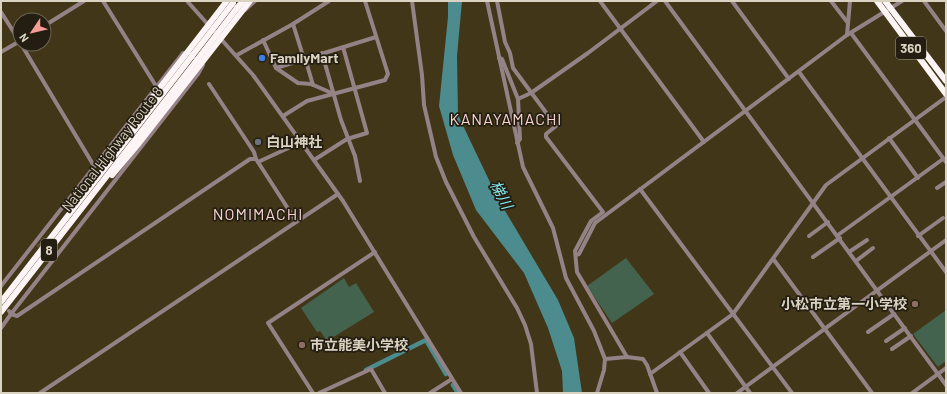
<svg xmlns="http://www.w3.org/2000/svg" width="947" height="394" font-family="Barlow,'Noto Sans JP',sans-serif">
<rect width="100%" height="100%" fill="#413617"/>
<g fill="#43634e">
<path d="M626 258 654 294 612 323 587 286Z"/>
<path d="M344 278 349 287 356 283 374 312 327 341 320 331 317 332 301 308Z"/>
<path d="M946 310V361L938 367 913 334Z"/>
</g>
<path fill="#4c8b8e" d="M448 1H462L457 56 458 115 498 199 558 300 574 338 582 393H563L562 371 548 328 524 273 476 210 453 155 439 106 448 17Z"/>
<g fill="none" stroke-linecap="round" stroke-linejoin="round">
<g stroke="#4c8b8e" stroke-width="4.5">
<path d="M366 370 426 340 446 374"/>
<path d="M453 385 458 393"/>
</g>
<path stroke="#584e31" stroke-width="4" stroke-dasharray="4 2" stroke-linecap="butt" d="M38 244 49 260"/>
<g stroke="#948286" stroke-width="4">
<path d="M103 1 156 86"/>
<path d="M187 1 253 75 343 201 461 393"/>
<path d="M412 1 422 75 424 105 436 157 446 182 474 237 517 308 525 325 531 344 537 393"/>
<path d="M487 1 523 167 553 228 566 278 594 331 605 359 604 370 597 393"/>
<path d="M497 1 505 42 510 53 513 68 556 126 546 134V137L603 212 591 221 575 251 577 272 627 357"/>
<path d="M600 1 704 142"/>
<path d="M665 1 946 385"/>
<path d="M732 1 789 79"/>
<path d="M831 1 848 23"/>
<path d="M924 1 946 31"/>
<path d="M245 10 255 1"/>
<path d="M1 12 20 42"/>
<path d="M293 24 304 59"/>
<path d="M44 26 84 1"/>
<path d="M851 33 946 162"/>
<path d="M847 35 850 1"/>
<path d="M263 40 276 68 298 83 311 84 334 94"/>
<path d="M21 44 94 166"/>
<path d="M1 52 20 41"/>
<path d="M322 53 341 120 355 156 360 181"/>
<path d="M237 55 293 24 329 1"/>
<path d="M305 58 313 85"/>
<path d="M499 58 502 59 518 99"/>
<path d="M276 68 376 37"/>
<path d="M799 72 946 272"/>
<path d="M209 84 254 152 256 159"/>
<path d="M283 116 307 101 385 80 388 74 365 1"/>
<path d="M889 138 918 178"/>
<path d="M517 143 520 139 518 99 531 93 588 53 657 1"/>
<path d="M314 160 347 139 367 133 343 47"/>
<path d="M258 162 297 144H302"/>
<path d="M937 188 946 182"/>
<path d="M640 189 792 393"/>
<path d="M838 235 943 159"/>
<path d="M809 236 828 222"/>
<path d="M918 236 943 218"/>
<path d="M849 252 867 240"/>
<path d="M576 255 579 254 595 223 847 35 902 1"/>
<path d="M813 257 840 238"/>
<path d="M774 260 872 393"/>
<path d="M856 261 873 248"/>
<path d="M1 286 183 53H187"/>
<path d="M9 311 11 314 198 74 203 65"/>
<path d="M1 328 11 314 17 316 250 159H256L296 221"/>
<path d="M868 332 894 314"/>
<path d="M707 333 750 393"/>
<path d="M886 341 905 328"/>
<path d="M892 349 911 336"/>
<path d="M680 352 709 393"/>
<path d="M605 359 627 357 643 359 647 365 657 393"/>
<path d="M650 374 733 314 826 185 946 97"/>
<path d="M40 393 338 194"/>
<path d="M313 393 268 323 375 252"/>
<path d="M319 393 371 369 385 393"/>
<path d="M430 393 452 379"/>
<path d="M737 393 946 240"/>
<path d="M912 393 946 368"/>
</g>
<g stroke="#fdf4f6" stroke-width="6">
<path d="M877 1 946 94"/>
<path d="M885 1 946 81"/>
<path d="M237 8 243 1"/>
<path d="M103 165 128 129 227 1"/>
<path d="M112 175 139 143 250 1"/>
<path d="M1 302 192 56"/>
<path d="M1 312 197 60"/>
</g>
<g stroke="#fdf4f6" stroke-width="6">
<path d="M192 56 233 3"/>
<path d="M197 60 237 8"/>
</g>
</g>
<circle fill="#3f7fe0" stroke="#231e11" stroke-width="1.5" cx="262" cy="58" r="4"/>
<circle fill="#6b7280" stroke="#231e11" stroke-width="1.5" cx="258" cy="142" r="4"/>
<g fill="#8d6e63" stroke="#231e11" stroke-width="1.5">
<circle cx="915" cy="304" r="4"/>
<circle cx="302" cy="345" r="4"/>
</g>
<g text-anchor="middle" stroke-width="3.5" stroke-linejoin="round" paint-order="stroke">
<g fill="#231e11" stroke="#a39d8d" stroke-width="1">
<rect x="896" y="37" width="30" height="22" rx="3"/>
<rect x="41" y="239" width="16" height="22" rx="3"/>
</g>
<g font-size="13" font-weight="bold" fill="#dad3c2">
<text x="911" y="53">360</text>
<text x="49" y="255">8</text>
</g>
<g font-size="14" font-weight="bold" fill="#dad3c2" stroke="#231e11" text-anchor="start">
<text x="270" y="63">FamilyMart</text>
<text x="266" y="147">白山神社</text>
<text x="907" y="309" text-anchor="end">小松市立第一小学校</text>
<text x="310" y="350">市立能美小学校</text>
</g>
<g font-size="14" fill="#dad3c2" stroke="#231e11">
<text transform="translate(112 149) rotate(-52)" y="5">National Highway Route 8</text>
</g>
<g font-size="15" font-style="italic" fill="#85e9ef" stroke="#231e11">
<text transform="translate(501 195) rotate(62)" y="5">梯川</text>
</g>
<g font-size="16" letter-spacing="1" fill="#f8d5d2" stroke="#231e11">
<text x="506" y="125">KANAYAMACHI</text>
<text x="258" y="220">NOMIMACHI</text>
</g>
</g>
<rect width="947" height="394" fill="none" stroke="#dad3c2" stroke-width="4"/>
<g transform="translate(32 32) rotate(235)"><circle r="19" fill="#231e11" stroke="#6c6658"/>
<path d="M0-3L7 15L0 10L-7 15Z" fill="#f59c96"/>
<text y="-6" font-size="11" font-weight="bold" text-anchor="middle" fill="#dad3c2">N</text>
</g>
</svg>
